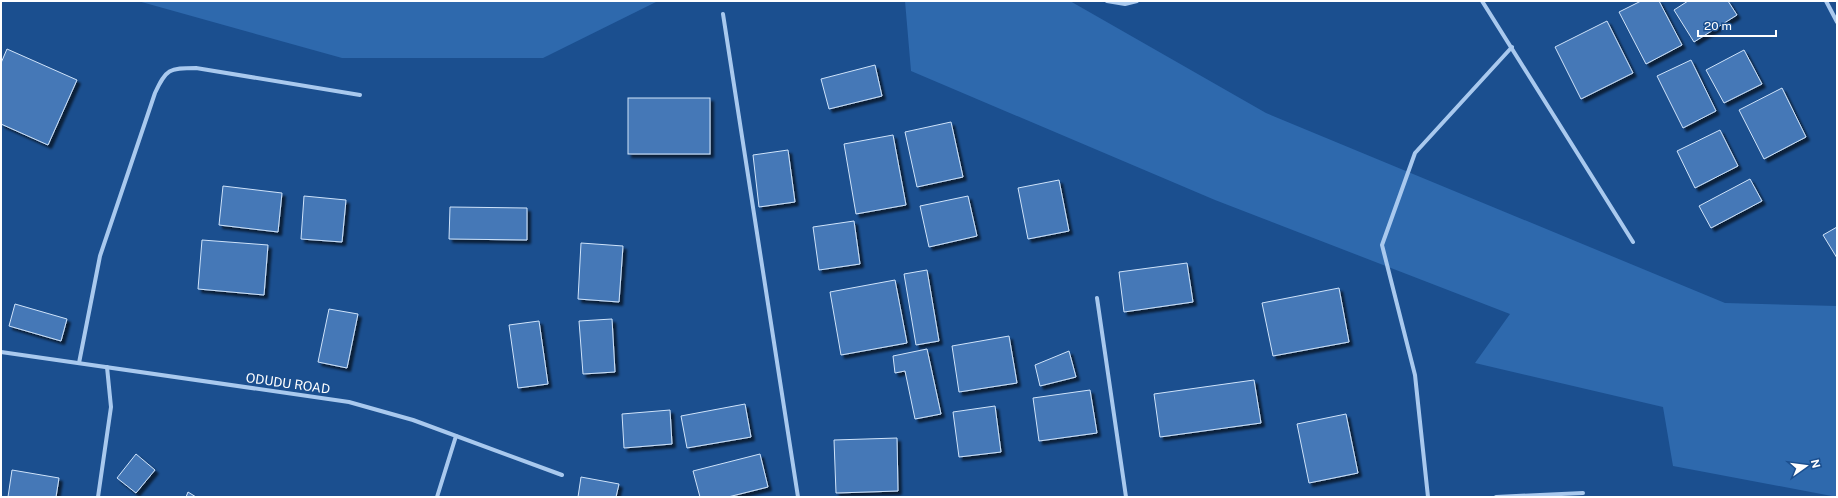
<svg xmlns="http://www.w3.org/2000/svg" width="1838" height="498" font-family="'Public Sans',sans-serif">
<defs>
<filter id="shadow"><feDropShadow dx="3.5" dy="3.5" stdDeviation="1" flood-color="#0009"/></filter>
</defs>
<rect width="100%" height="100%" fill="#1b4f8f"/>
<g fill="#2e69ad">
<path d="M138 1H658L543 58H342Z"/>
<path d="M905 1H1070L1266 113 1725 303 1837 306V497L1673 466 1663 407 1475 363 1510 314 1215 200 911 71Z"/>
</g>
<g fill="#4478b7" stroke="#cfe3fa" filter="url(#shadow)">
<path d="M1641 1H1659L1682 45 1646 64 1619 12Z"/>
<path d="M1688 1H1728L1737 15 1694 42 1674 10Z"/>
<path d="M1607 21 1633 73 1581 99 1555 47Z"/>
<path d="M7 49 77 80 48 145 1 124V63Z"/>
<path d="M1744 50 1762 84 1724 103 1706 70Z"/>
<path d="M1691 60 1716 111 1683 128 1657 76Z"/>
<path d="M875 65 882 96 829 109 821 79Z"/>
<path d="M1782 88 1806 137 1764 159 1739 110Z"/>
<rect x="628" y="98" width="82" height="56"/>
<path d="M951 122 963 177 917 187 905 132Z"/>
<path d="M1720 130 1738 166 1695 188 1677 151Z"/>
<path d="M893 135 906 205 856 214 844 144Z"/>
<path d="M788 150 795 202 759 207 753 155Z"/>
<path d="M1750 179 1762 201 1711 228 1699 206Z"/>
<path d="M1059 180 1069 231 1028 239 1018 188Z"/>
<path d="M223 186 282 193 278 232 219 225Z"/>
<path d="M304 196 346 200 342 242 301 239Z"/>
<path d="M968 196 977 236 929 247 920 206Z"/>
<path d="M450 207 527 208V240L449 239Z"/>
<path d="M854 221 860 264 819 270 813 227Z"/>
<path d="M1837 227V258L1823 235Z"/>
<path d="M202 240 268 245 264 295 198 289Z"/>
<path d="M581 243 623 246 619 302 578 299Z"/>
<path d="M1187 263 1193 302 1124 312 1119 272Z"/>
<path d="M927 270 939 341 916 345 904 274Z"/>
<path d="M895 280 907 343 841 355 830 292Z"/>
<path d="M1339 288 1349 342 1273 356 1262 303Z"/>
<path d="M15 304 67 319 61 341 9 326Z"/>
<path d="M329 309 358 314 347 368 318 362Z"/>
<path d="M612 319 615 372 583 374 579 321Z"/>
<path d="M539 321 548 384 518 388 509 325Z"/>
<path d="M1009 336 1017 383 959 392 952 346Z"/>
<path d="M927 349 941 414 915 419 905 371 895 373 893 356Z"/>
<path d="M1069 351 1076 377 1040 386 1035 365Z"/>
<path d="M1254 380 1261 423 1160 437 1154 394Z"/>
<path d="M1090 390 1097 433 1039 441 1033 398Z"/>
<path d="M745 404 751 437 687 448 681 416Z"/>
<path d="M995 406 1001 452 959 457 953 412Z"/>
<path d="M670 410 672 444 624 448 622 414Z"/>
<path d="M1346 414 1358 473 1309 483 1297 424Z"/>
<path d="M897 438 898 491 836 493 834 440Z"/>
<path d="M136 454 155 470 136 493 117 478Z"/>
<path d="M760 454 768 487 728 497H700L693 471Z"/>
<path d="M12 470 59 478 56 497H8Z"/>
<path d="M581 477 619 484 616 497H578Z"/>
<path d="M188 492 196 497H186Z"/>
</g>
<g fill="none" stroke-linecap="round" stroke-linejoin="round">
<g stroke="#a9c9ee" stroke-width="4">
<path d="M1107 1 1125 4 1137 1"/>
<path d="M1482 1 1633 242"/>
<path d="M1826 1 1837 22"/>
<path d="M723 14 798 497"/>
<path d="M1097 298 1126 497"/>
<path d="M1 352 349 402 413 420 562 475"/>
<path d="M79 363 100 256 155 93C166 69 169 68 196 68L360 95"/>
<path d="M98 497 111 407 107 367"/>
<path d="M437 497 456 436"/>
<path d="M1428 497 1415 375 1382 245 1415 153 1512 47"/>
<path d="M1496 497 1583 493"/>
</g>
</g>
<g text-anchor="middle" stroke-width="3.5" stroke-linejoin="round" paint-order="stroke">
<g font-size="13" fill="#fff" stroke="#1b4f8f">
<text transform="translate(288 383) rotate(8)" y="5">ODUDU ROAD</text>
</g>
</g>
<rect width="1838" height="498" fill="none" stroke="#ffffff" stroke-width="4"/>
<g transform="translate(1806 466) rotate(76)" stroke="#1b4f8f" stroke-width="3" paint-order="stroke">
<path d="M0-3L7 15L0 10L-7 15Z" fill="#ffffff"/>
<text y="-6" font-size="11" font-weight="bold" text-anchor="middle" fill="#ffffff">N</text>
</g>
<path d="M1698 30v6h78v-6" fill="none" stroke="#ffffff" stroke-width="2"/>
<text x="1704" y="30" font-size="12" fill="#ffffff" stroke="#1b4f8f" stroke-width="3" paint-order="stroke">20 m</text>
</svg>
